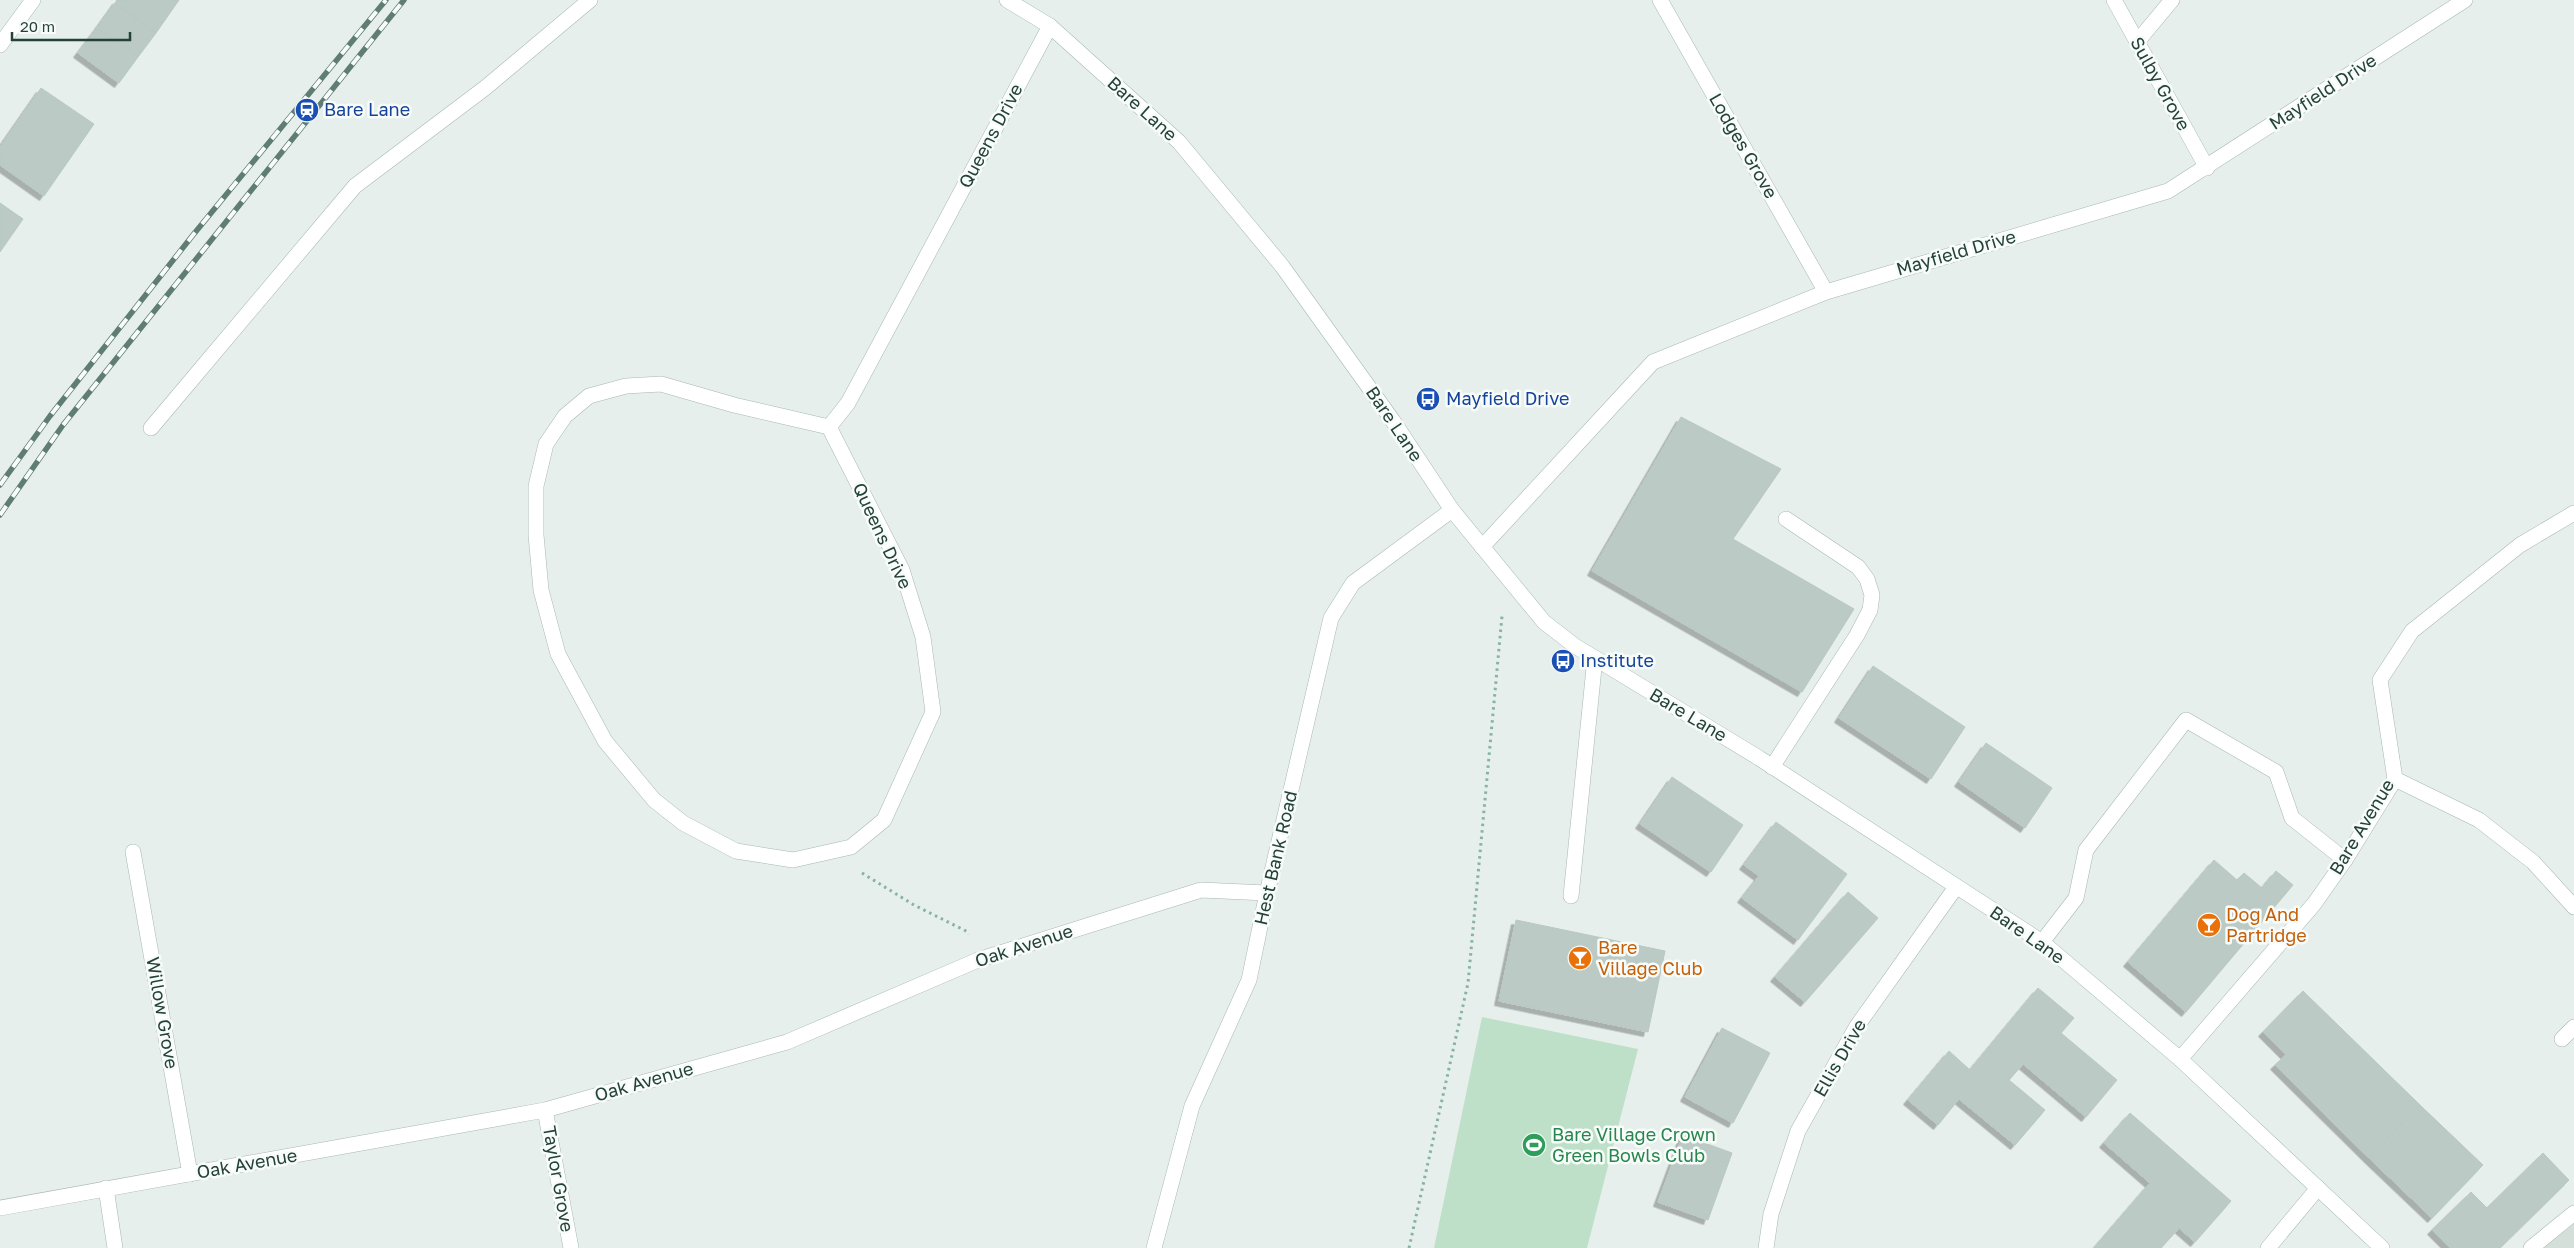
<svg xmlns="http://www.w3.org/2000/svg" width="2574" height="1248" font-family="'Golos Text',sans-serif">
<defs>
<filter id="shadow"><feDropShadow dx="-4.5" dy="4.5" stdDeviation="0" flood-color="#0004"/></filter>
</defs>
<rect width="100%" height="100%" fill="#e6efeb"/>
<path fill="#d4dfda" d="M2574 1213V1248H2531Z"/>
<path fill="#bfe0c8" d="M1482 1017 1638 1049 1587 1248H1434Z"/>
<g fill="#bbcac4" stroke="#b8c9c2" filter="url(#shadow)">
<path d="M117 0H179L156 33 115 3Z"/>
<path d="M115 3 156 33 138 57 97 28Z"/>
<path d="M97 28 138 57 119 83 78 53Z"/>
<path d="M41 88 94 124 44 196 0 165V147Z"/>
<path d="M0 203 23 219 0 252Z"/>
<path d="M1681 417 1781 469 1733 539 1854 609 1802 692 1592 571Z"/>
<path d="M1873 666 1965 727 1931 779 1839 718Z"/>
<path d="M1986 743 2052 788 2025 828 1959 782Z"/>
<path d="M1672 777 1743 825 1711 872 1640 824Z"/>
<path d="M1776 822 1847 874 1798 940 1742 898 1759 876 1744 865Z"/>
<path d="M2214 860 2237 880 2244 873 2262 888 2276 871 2293 885 2186 1012 2128 962Z"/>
<path d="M1848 892 1878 918 1805 1002 1775 977Z"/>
<path d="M1516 920 1665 951 1648 1032 1499 1001Z"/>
<path d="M2038 988 2074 1018 2061 1033 2117 1080 2086 1117 2023 1064 2009 1080 2045 1110 2015 1145 1959 1099 1938 1125 1908 1100 1949 1051 1970 1070Z"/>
<path d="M2303 991 2420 1105 2369 1158 2275 1065 2286 1055 2263 1032Z"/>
<path d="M1722 1028 1770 1053 1733 1123 1685 1097Z"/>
<path d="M2420 1105 2483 1165 2432 1218 2369 1158Z"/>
<path d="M2130 1113 2231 1201 2195 1242 2179 1228 2161 1248H2094L2150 1183 2104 1143Z"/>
<path d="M1683 1135 1732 1153 1708 1220 1658 1202Z"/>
<path d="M2543 1153 2569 1180 2500 1248H2450L2432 1230 2471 1192 2487 1208Z"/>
</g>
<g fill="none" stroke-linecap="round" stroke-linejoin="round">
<g stroke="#a8b8b2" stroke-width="16">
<g id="lane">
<path d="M2137 42 2172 0"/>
<path d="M151 428 355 186 485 88 590 0"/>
<path d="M1772 767 1857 635 1870 610 1872 595 1867 579 1858 567 1786 519"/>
<path d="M1571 896 1595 658"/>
<path d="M2042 942 2076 898 2086 850 2186 720 2276 772 2292 818 2345 860"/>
<path d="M2531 1248 2574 1213"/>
</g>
</g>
<g stroke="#a8b8b2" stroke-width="16">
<g id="street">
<path d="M1660 0 1826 292"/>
<path d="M2114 0 2207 168"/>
<path d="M829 427 734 405 661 384 626 386 589 396 565 416 546 444 536 486V535L541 590 558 654 605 741 654 800 683 823 736 851 793 860 851 847 884 820 933 712 923 637 902 570 829 427 848 403 1050 26"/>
<path d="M1482 547 1653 362 1826 292 2168 191 2465 0"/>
<path d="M2395 779 2479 820 2533 862 2574 907"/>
<path d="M133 852 190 1174"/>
<path d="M2562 1039 2574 1027"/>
<path d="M2180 1059 2314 904 2345 860 2395 779 2380 680 2412 631 2520 545 2574 513"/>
<path d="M545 1110 571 1248"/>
<path d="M106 1188 115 1248"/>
<path d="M0 1208 545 1110 787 1042 978 960 1201 890 1267 893"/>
<path d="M1154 1248 1192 1106 1249 980 1267 893 1331 618 1353 583 1452 510"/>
<path d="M1766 1248 1771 1214 1798 1131 1857 1026 1956 887"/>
<path d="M2268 1248 2318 1188"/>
</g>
</g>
<g stroke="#a4bbb3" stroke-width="16">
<g id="secondary">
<path d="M1007 0 1050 26 1179 142 1282 266 1393 421 1452 510 1544 622 1575 646 1759 758 2042 942 2180 1059 2382 1248"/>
<path d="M0 45 33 0"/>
</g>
</g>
<g stroke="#86b3a5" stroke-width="3" stroke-dasharray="2.5 4" stroke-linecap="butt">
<path d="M862 873 914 905 968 932 969 934"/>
<path d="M1409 1248 1468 983 1502 616"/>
</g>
<use href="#lane" stroke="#fff" stroke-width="15"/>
<use href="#street" stroke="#fff" stroke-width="15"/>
<use href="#secondary" stroke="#fff" stroke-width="15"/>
<g stroke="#5f7d75" stroke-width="5.5">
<g id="rail">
<path d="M0 485 50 416 193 235 386 0"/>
<path d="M0 515 63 425 404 0"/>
</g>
</g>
<use href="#rail" stroke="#f7fbf9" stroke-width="4" stroke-dasharray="11" stroke-linecap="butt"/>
</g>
<defs>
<g id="station-disc" transform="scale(1.25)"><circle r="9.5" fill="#1a4fb4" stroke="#f7fbf9"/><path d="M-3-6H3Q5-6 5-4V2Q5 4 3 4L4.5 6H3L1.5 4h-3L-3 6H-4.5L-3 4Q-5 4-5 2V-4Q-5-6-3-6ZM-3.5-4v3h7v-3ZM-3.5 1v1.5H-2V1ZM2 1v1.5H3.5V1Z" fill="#fff"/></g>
<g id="bus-disc" transform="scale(1.25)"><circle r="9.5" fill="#1a4fb4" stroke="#f7fbf9"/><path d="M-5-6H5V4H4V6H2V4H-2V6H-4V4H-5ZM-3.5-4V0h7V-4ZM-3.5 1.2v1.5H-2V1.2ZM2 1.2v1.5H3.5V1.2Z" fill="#fff"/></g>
<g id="bar-disc" transform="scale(1.25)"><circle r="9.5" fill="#e8710a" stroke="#f7fbf9"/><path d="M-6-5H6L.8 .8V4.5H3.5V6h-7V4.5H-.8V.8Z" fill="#fff"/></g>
<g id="stadium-disc" transform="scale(1.25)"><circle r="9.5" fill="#2e9e5b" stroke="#f7fbf9"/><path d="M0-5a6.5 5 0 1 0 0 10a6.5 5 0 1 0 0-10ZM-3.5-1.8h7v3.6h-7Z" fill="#fff"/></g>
</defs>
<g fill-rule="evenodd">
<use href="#station-disc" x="307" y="110"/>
<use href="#bus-disc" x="1428" y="399"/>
<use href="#bus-disc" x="1563" y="661"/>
<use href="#bar-disc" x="2209" y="925"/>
<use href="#bar-disc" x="1580" y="958"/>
<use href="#stadium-disc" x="1534" y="1145"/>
</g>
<g text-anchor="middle" stroke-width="5" stroke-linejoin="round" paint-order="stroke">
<g font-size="18" fill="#24423a" stroke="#f7fbf9">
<text transform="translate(2160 84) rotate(61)" y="6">Sulby Grove</text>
<text transform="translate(2323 92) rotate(-33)" y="6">Mayfield Drive</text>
<text transform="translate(1142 109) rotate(42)" y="6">Bare Lane</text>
<text transform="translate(991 136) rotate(-62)" y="6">Queens Drive</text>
<text transform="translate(1743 146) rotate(60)" y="6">Lodges Grove</text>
<text transform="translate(1956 253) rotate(-16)" y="6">Mayfield Drive</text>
<text transform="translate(1394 424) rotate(56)" y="6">Bare Lane</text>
<text transform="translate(882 536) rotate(65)" y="6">Queens Drive</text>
<text transform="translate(1688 715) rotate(31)" y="6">Bare Lane</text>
<text transform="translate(2362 827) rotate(-59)" y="6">Bare Avenue</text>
<text transform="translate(1276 858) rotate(-77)" y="6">Hest Bank Road</text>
<text transform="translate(2027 935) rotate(35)" y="6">Bare Lane</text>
<text transform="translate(1024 946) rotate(-18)" y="6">Oak Avenue</text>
<text transform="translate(162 1013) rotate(80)" y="6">Willow Grove</text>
<text transform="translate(1840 1058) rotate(-60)" y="6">Ellis Drive</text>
<text transform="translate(644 1082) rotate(-16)" y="6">Oak Avenue</text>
<text transform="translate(247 1164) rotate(-10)" y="6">Oak Avenue</text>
<text transform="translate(558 1179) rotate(80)" y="6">Taylor Grove</text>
</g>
<g font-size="18" fill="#164399" stroke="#f7fbf9" text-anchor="start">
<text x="324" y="116">Bare Lane</text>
<text x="1446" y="405">Mayfield Drive</text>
<text x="1580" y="667">Institute</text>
</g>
<g font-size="18" fill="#c56008" stroke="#f7fbf9" text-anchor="start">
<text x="2226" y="921">Dog And<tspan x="2226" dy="21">Partridge</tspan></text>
<text x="1598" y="954">Bare<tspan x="1598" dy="21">Village Club</tspan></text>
</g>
<g font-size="18" fill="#27864d" stroke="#f7fbf9" text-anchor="start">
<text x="1552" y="1141">Bare Village Crown<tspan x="1552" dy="21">Green Bowls Club</tspan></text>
</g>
</g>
<path d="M12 32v8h118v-8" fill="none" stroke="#24423a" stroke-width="2.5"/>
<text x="20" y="32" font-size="15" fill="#24423a" stroke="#f7fbf9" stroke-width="4" paint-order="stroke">20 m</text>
</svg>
